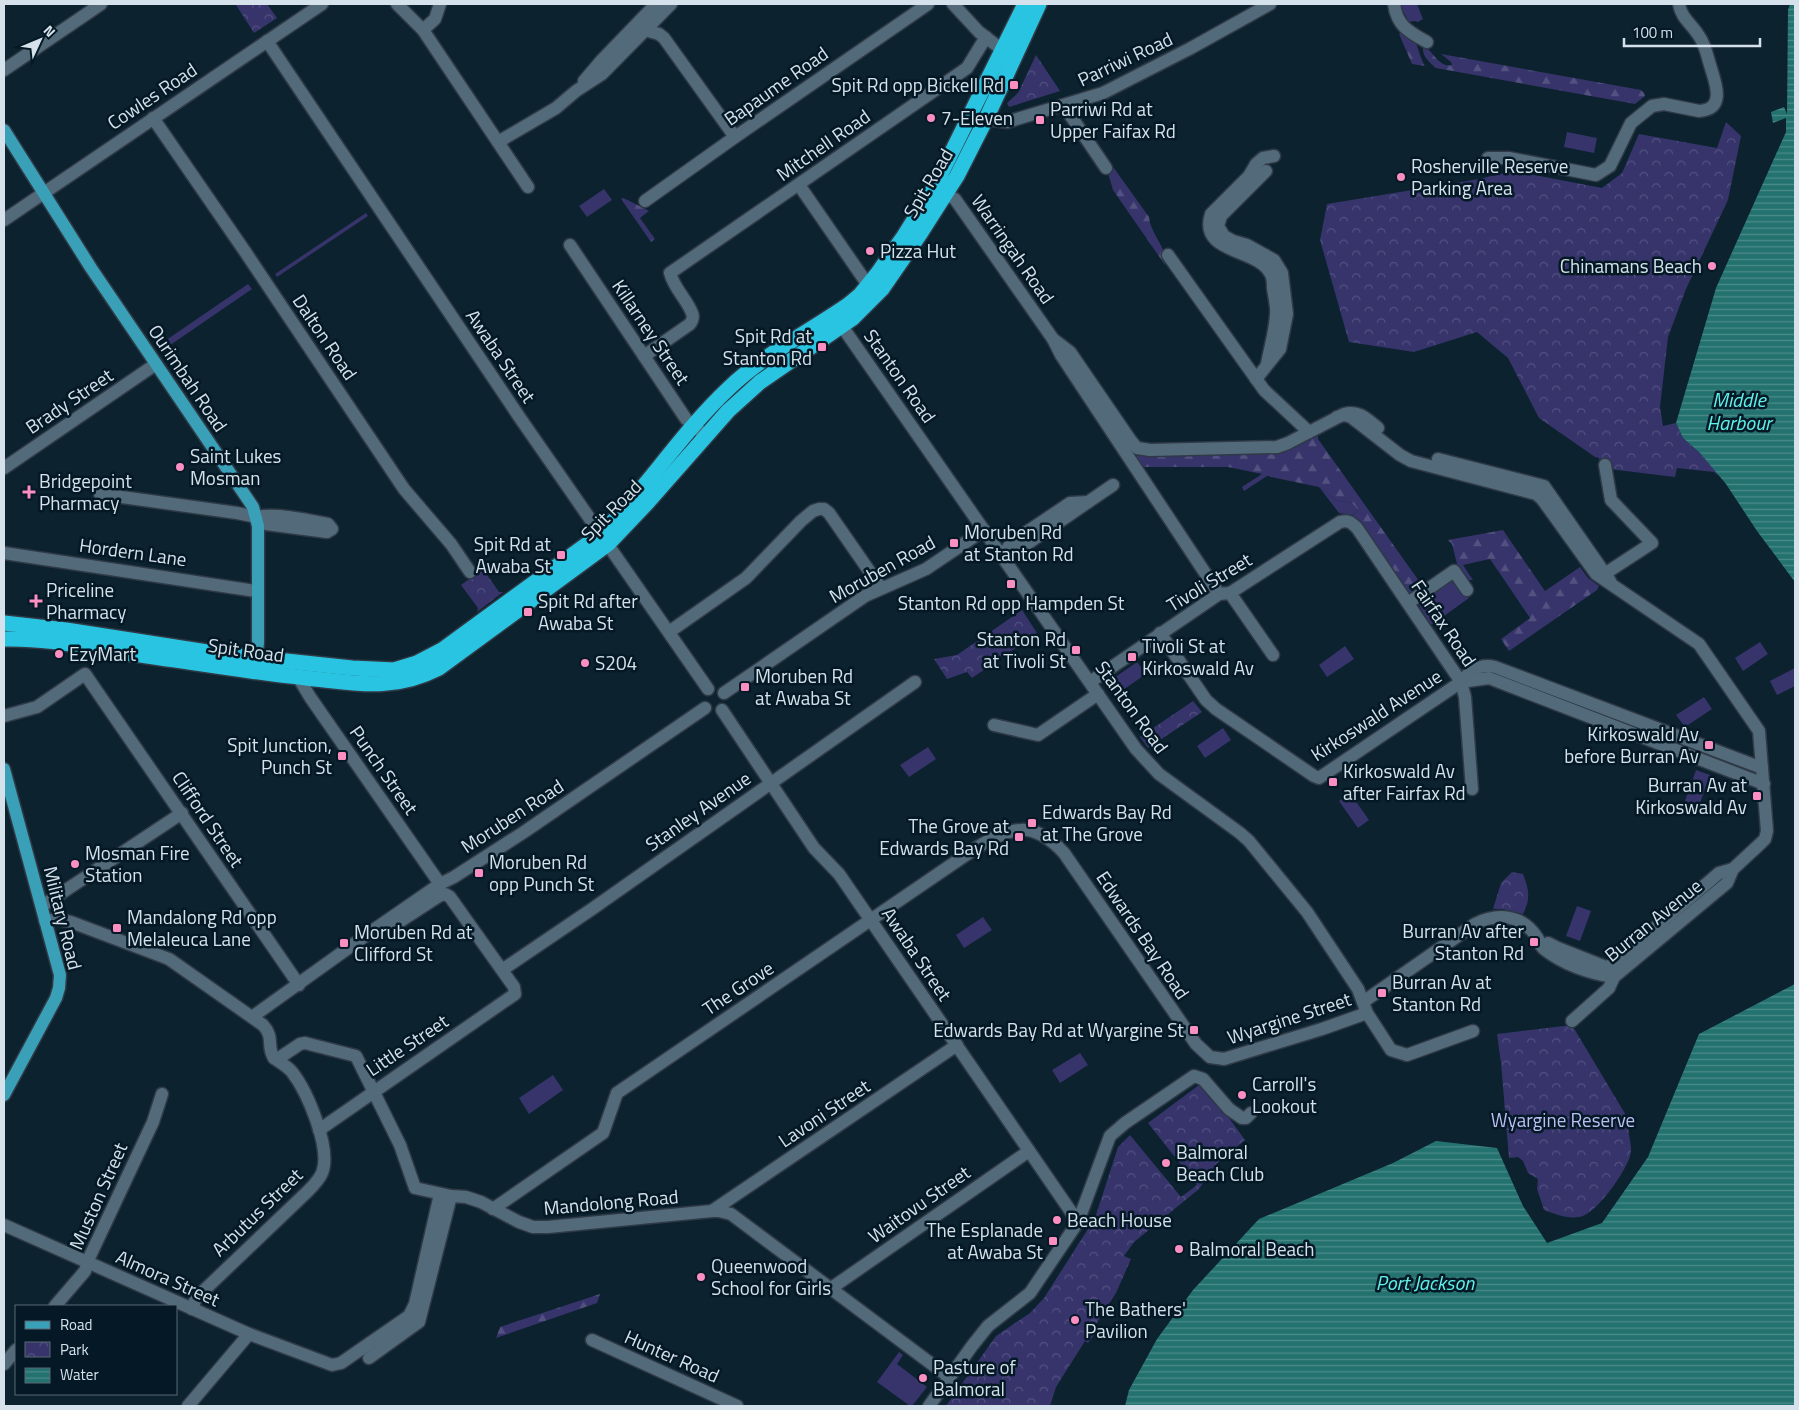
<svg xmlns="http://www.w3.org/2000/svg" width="1799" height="1410" font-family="'Titillium Web',sans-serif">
<defs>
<pattern id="forest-firs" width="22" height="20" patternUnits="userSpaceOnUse" patternTransform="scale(1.25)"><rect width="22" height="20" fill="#36346b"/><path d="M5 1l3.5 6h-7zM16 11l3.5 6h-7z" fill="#525180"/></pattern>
<pattern id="park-crowns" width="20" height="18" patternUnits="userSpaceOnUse" patternTransform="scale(1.25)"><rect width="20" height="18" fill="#36346b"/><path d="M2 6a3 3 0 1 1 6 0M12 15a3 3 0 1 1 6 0" fill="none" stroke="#525180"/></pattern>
<pattern id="water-rules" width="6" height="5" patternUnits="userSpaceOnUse" patternTransform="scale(1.25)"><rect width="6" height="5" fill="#23726f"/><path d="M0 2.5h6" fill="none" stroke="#4c8c8b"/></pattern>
</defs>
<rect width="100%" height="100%" fill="#0c222f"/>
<g fill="#36346b">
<path d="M1399 4H1417L1423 19 1418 22 1415 21 1409 22Z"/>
<path d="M1567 132 1597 138 1594 153 1564 147Z"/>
<path d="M604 189 612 200 587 217 579 206Z"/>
<path d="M366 213 368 216 277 277 275 274Z"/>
<path d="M248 284 252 289 163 350 159 345Z"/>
<path d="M1319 487 1336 500 1351 503 1356 507 1357 512 1352 515 1339 513Z"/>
<path d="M1451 579 1456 581 1469 598 1433 624H1430L1420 607 1419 603Z"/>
<path d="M1760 642 1768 654 1743 671 1735 658Z"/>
<path d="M1345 646 1354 659 1327 677 1319 665Z"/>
<path d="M1137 662 1146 674 1120 692 1111 680Z"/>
<path d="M1795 668V686L1777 695 1770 681Z"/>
<path d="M1704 697 1712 709 1685 727 1676 715Z"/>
<path d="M1223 728 1231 740 1205 758 1197 746Z"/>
<path d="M928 747 936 759 909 777 900 765Z"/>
<path d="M1696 770 1710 775 1699 806 1685 801Z"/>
<path d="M1350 793 1369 820 1358 828 1339 801Z"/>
<path d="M1577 906 1591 911 1580 941 1566 936Z"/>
<path d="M983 917 992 930 964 948 956 935Z"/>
<path d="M1080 1053 1088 1065 1060 1083 1052 1070Z"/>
<path d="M553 1075 563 1090 529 1114 519 1098Z"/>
<path d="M899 1352 903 1355 897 1364 927 1387 912 1406H910L877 1382Z"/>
</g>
<g fill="url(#forest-firs)">
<path d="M1405 31C1421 45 1416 49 1425 66L1412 64 1399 34Z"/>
<path d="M1424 46C1433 51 1439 68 1452 65L1451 62 1441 54 1641 90 1644 93 1645 96 1635 104 1436 68C1429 62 1422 56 1423 47Z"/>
<path d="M1111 164 1149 217C1150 234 1169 249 1165 265L1113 190 1108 173 1112 167Z"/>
<path d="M623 198C632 202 640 206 649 211L640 218 655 239 651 242 621 199Z"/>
<path d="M1318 434V439L1424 588 1412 595 1409 594 1361 523 1352 515 1357 512 1356 507 1351 503 1336 500 1319 487 1267 476 1244 491 1242 487 1262 474 1228 467H1137L1134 462 1137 456 1141 453 1279 451Z"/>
<path d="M1503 530 1545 591 1580 567 1588 578 1599 586 1597 590 1509 651 1501 639 1530 618 1490 559 1463 565 1473 580H1469L1457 564 1452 544 1448 540Z"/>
<path d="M600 1294 597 1303 496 1338 500 1327Z"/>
</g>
<g fill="url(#park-crowns)">
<path d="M237 4H267L277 18 254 33 236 5Z"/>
<path d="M1036 55 1060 91 1009 107 1007 103 1018 93Z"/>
<path d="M1726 122 1741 136 1728 200 1686 289 1668 337 1660 407 1663 426 1676 423 1683 438 1700 453 1722 478 1714 472 1677 468 1675 477 1601 468 1599 458 1595 457 1539 418 1508 358 1477 332 1414 352 1349 342 1320 240 1327 204 1479 179 1513 171 1602 188 1622 173 1639 134 1717 148Z"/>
<path d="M483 569 499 592H503L477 612 478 608 461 585Z"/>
<path d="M1022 610 1037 633 972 678 967 672 947 679 934 659 957 655Z"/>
<path d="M1193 701 1202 712 1148 748 1140 737Z"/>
<path d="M1512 872 1523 874C1529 890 1531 898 1523 914L1503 909H1493L1501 883Z"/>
<path d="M1572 1025 1630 1122C1625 1132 1634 1144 1630 1156 1626 1171 1596 1215 1579 1217 1567 1219 1555 1214 1544 1210L1537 1189 1538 1179 1528 1173 1523 1161 1518 1157 1509 1158 1501 1063 1497 1034Z"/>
<path d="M1203 1082 1245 1140 1217 1163 1199 1189 1134 1242 1124 1256 1131 1259 1116 1293 1093 1329 1097 1331 1088 1343 1085 1341 1056 1387 1050 1406H946L996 1336 1030 1313 1044 1298 1095 1218 1118 1147 1130 1135 1181 1197 1197 1185 1148 1123Z"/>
</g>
<g fill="url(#water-rules)">
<path d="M1790 4H1795V582L1757 531 1726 484 1700 453 1683 438 1676 423 1716 288 1786 132V118L1773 123 1771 112 1784 107 1787 114 1788 10Z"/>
<path d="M1795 984V1406H1125L1129 1390 1157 1339 1193 1290 1259 1219 1393 1163 1436 1141 1497 1148 1523 1206 1547 1243 1602 1223 1648 1157 1699 1034Z"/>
</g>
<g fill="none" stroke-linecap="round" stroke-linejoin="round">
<g stroke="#2f3a46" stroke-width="15">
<g id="minor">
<path d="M397 4 423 30 528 187"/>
<path d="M953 4 979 32 1009 55"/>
<path d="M1394 4C1397 26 1409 32 1427 42"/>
<path d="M423 30 435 19 440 4"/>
<path d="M645 30 659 34 664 38 735 137"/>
<path d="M267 41 520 418 708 689"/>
<path d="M4 70 101 4"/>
<path d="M584 81 601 61 656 4"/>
<path d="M1064 106 1106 168"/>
<path d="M153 118 246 253 404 489 451 544 470 572"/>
<path d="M986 119 1007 122 1103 93 1191 48 1270 4"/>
<path d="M498 142 556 108 576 91 602 74 671 4"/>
<path d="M1488 158H1509L1596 175 1610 166 1631 123 1652 106 1664 104 1699 111C1727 109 1715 82 1710 65 1707 55 1705 44 1699 36 1692 24 1681 18 1679 4"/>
<path d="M799 185 868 285"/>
<path d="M937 190 955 199 1053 339 1061 355 1219 594"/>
<path d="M645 201 735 137 928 4"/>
<path d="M4 220 322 4"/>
<path d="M570 245 686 419 706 436"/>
<path d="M1168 255 1264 390 1309 432"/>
<path d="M837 319 1136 749 1159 774 1240 833 1249 841 1307 912 1358 989 1367 1013 1391 1050 1407 1055 1473 1031"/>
<path d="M1053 339 1070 352 1131 441 1137 448 1150 450 1277 447 1288 443 1344 414C1359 410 1367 419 1378 428"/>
<path d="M644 356 690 324C692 321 694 317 692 313 686 298 675 290 670 273L967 68 986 37"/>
<path d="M1267 364C1270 348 1275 331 1276 315 1277 306 1274 296 1273 288 1273 283 1273 277 1270 273 1257 248 1198 254 1211 214L1249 176 1256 164 1263 158 1274 156"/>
<path d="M1256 379 1280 349 1287 314 1282 273 1274 260 1247 245 1233 241 1224 236 1218 226 1221 216 1266 171"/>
<path d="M1337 417 1344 415 1351 417 1400 455 1411 461 1536 494 1542 499 1596 574 1699 644 1759 731 1767 831 1765 839 1761 843 1733 869 1727 883 1614 977C1590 974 1563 964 1544 949 1539 945 1540 940 1536 936 1521 914 1497 913 1475 924L1363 1002"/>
<path d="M1438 459 1544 486 1610 581"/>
<path d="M1605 465 1611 500 1652 543 1606 573"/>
<path d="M4 468 156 364"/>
<path d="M100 494 237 513 257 517 266 524 327 532 332 529 328 524C308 520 276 513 257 517"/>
<path d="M4 553 256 591"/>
<path d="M1002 556 1018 550 1113 485"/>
<path d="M1002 556 1012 542 1070 503 1088 502"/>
<path d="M1230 593 1273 655"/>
<path d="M1408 603 1454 571 1467 590"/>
<path d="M669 632 746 578 801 521 813 511 819 509H824L829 513 881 588"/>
<path d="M1160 633 1206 700 1216 709 1314 776 1319 778 1461 682C1470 670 1480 663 1495 667L1762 768"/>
<path d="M298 677 310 697 440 884"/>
<path d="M1090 682 1219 594 1230 593 1340 522C1348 520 1351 522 1357 528L1461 682 1465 697 1472 789"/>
<path d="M1461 682 1489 678 1764 784"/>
<path d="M724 693 865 596 926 569 984 530"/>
<path d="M722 710 814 848 839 874 1078 1222"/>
<path d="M4 716 37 707 85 674 299 985"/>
<path d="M994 725 1038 735 1098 694"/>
<path d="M42 906 182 813"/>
<path d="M45 921 58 919 71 922 169 959 263 1025C275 1038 266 1046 274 1058"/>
<path d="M1548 943 1558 948 1606 967 1612 965 1719 873 1733 869"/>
<path d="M502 970 592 909 915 682"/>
<path d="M252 1017 372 931 440 884 454 877 524 832 705 708"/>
<path d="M1572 1021 1609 988 1614 977"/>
<path d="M274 1058H279L300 1044 305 1043 356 1056 400 1145 415 1188 451 1196 466 1197 481 1202 519 1222 533 1227H548L712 1211H719L731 1214 949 1377"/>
<path d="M319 1130 515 994 514 987 450 897 445 894 439 896 393 926"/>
<path d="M493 1209 603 1133 617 1093 976 848C1012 826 1033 820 1064 853L1196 1044 1210 1057 1224 1059 1322 1029 1367 1013"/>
<path d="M712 1211 957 1045"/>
<path d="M4 1225 249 1334 332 1365 341 1363 409 1316 415 1304 440 1194"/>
<path d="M830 1289 1029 1151"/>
<path d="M55 1306 85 1271 90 1256 153 1122 162 1094"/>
<path d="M192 1309 196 1298 308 1191C313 1186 319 1180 322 1173 332 1149 307 1091 292 1072 287 1066 279 1062 274 1058"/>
<path d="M592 1340 737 1406"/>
<path d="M369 1358 419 1322 451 1196"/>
<path d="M4 1364 16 1350"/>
<path d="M188 1406 249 1334"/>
<path d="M929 1406 972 1346 988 1326 1030 1293 1078 1222 1110 1136 1125 1123 1194 1076 1203 1079 1229 1109 1242 1118H1246L1251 1113"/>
</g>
</g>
<g stroke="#2f3a46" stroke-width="15">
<g id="major">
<path d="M4 130 91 268 253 507 258 526V643L255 666"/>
<path d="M4 769 60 975 59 988 56 998 4 1095"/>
</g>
</g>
<g stroke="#2f3a46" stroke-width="18">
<g id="highway">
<path d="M4 623 66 630 220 654 352 668 394 670 417 663 442 650 601 534C647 488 682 432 729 388 763 355 809 332 848 305L860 295 877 274 904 236 934 188 1025 4"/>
<path d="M4 639C41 638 77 645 113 651 177 660 241 671 306 678 356 683 392 692 439 668L608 544 647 503 728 411 760 382 853 318 882 289 920 234 957 176 986 119 1039 4"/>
</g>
</g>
<use href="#minor" stroke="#526a7a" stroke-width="12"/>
<use href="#major" stroke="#39a0b8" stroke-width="12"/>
<use href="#highway" stroke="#29c4e1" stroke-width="15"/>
</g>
<g fill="#fc8fc2" stroke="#041925" stroke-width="2">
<rect x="1009" y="80" width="10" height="10" rx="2.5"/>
<circle cx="931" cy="118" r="5"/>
<rect x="1035" y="115" width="10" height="10" rx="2.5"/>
<circle cx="1401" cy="177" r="5"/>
<circle cx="870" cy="251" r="5"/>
<circle cx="1712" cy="266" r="5"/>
<rect x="817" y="342" width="10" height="10" rx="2.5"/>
<circle cx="180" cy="467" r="5"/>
<path d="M26.5 484.5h5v5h5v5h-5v5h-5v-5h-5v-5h5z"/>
<rect x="949" y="538" width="10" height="10" rx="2.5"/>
<rect x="556" y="550" width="10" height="10" rx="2.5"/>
<rect x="1006" y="579" width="10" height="10" rx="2.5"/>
<path d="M33.5 593.5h5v5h5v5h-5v5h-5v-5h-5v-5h5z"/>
<rect x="523" y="607" width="10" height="10" rx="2.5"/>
<rect x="1071" y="645" width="10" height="10" rx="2.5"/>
<circle cx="59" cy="654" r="5"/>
<rect x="1127" y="652" width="10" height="10" rx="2.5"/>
<circle cx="585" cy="663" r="5"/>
<rect x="740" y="682" width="10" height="10" rx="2.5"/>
<rect x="1704" y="740" width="10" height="10" rx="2.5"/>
<rect x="337" y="751" width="10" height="10" rx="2.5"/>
<rect x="1328" y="777" width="10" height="10" rx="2.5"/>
<rect x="1752" y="791" width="10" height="10" rx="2.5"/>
<rect x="1027" y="818" width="10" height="10" rx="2.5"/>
<rect x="1014" y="832" width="10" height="10" rx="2.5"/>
<circle cx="75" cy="864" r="5"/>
<rect x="474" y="868" width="10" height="10" rx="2.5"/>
<rect x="112" y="923" width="10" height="10" rx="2.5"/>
<rect x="1529" y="937" width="10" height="10" rx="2.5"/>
<rect x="339" y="938" width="10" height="10" rx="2.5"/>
<rect x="1377" y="988" width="10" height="10" rx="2.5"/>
<rect x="1189" y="1025" width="10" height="10" rx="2.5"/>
<circle cx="1242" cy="1095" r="5"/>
<circle cx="1166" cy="1163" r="5"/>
<circle cx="1057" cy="1220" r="5"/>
<rect x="1048" y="1236" width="10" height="10" rx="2.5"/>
<circle cx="1179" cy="1249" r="5"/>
<circle cx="701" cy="1277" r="5"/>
<circle cx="1075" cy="1320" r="5"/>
<circle cx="923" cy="1378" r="5"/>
</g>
<g text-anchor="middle" stroke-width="5" stroke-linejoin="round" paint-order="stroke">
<g font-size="19" fill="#d5e2eb" stroke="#041925">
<text transform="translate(1125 59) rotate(-25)" y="7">Parriwi Road</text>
<text transform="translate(776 86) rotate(-35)" y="7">Bapaume Road</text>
<text transform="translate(152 96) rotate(-34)" y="7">Cowles Road</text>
<text transform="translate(823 145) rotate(-35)" y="7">Mitchell Road</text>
<text transform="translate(928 183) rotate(-59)" y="7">Spit Road</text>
<text transform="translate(1013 249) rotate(55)" y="7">Warringah Road</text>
<text transform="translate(651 332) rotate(56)" y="7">Killarney Street</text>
<text transform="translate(325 337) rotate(56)" y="7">Dalton Road</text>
<text transform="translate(501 356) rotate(56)" y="7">Awaba Street</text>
<text transform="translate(900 376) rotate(55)" y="7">Stanton Road</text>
<text transform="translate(188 378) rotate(56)" y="7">Ourimbah Road</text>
<text transform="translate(69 401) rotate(-34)" y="7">Brady Street</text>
<text transform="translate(611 510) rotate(-45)" y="7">Spit Road</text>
<text transform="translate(133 552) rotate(8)" y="7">Hordern Lane</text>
<text transform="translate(882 569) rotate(-29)" y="7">Moruben Road</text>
<text transform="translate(1209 582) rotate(-31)" y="7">Tivoli Street</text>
<text transform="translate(1444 623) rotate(56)" y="7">Fairfax Road</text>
<text transform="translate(246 650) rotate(8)" y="7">Spit Road</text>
<text transform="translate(1132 707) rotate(54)" y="7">Stanton Road</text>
<text transform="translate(1376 715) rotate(-33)" y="7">Kirkoswald Avenue</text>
<text transform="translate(384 770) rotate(55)" y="7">Punch Street</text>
<text transform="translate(698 811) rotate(-35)" y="7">Stanley Avenue</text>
<text transform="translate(512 816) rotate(-33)" y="7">Moruben Road</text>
<text transform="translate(208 819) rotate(56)" y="7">Clifford Street</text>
<text transform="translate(63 918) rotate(76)" y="7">Military Road</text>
<text transform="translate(1653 920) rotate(-39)" y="7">Burran Avenue</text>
<text transform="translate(1143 935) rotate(56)" y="7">Edwards Bay Road</text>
<text transform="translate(917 954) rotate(56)" y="7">Awaba Street</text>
<text transform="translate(738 988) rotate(-34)" y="7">The Grove</text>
<text transform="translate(1289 1018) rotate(-18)" y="7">Wyargine Street</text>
<text transform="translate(407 1045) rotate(-34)" y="7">Little Street</text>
<text transform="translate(824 1113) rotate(-34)" y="7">Lavoni Street</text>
<text transform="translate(98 1196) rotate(-66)" y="7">Muston Street</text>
<text transform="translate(611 1202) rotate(-5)" y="7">Mandolong Road</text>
<text transform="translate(919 1204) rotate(-35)" y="7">Waitovu Street</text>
<text transform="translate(257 1212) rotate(-44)" y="7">Arbutus Street</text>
<text transform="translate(168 1278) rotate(24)" y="7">Almora Street</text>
<text transform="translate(672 1356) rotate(24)" y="7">Hunter Road</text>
</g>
<g font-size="19" fill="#d5e2eb" stroke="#041925" text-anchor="start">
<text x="1004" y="92" text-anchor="end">Spit Rd opp Bickell Rd</text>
<text x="1050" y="116">Parriwi Rd at<tspan x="1050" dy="22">Upper Faifax Rd</tspan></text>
<text x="941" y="125">7-Eleven</text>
<text x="1411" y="173">Rosherville Reserve<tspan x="1411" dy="22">Parking Area</tspan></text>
<text x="880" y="258">Pizza Hut</text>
<text x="1702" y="273" text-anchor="end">Chinamans Beach</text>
<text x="812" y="343" text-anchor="end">Spit Rd at<tspan x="812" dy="22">Stanton Rd</tspan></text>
<text x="190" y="463">Saint Lukes<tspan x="190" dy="22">Mosman</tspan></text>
<text x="39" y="488">Bridgepoint<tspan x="39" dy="22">Pharmacy</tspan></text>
<text x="964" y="539">Moruben Rd<tspan x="964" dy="22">at Stanton Rd</tspan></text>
<text x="551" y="551" text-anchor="end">Spit Rd at<tspan x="551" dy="22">Awaba St</tspan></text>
<text x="46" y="597">Priceline<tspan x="46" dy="22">Pharmacy</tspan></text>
<text x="538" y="608">Spit Rd after<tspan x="538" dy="22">Awaba St</tspan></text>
<text x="1011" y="610" text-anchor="middle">Stanton Rd opp Hampden St</text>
<text x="1066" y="646" text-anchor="end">Stanton Rd<tspan x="1066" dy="22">at Tivoli St</tspan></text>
<text x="1142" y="653">Tivoli St at<tspan x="1142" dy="22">Kirkoswald Av</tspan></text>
<text x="69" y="661">EzyMart</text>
<text x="595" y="670">S204</text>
<text x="755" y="683">Moruben Rd<tspan x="755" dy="22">at Awaba St</tspan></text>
<text x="1699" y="741" text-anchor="end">Kirkoswald Av<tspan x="1699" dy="22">before Burran Av</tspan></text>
<text x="332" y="752" text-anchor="end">Spit Junction,<tspan x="332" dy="22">Punch St</tspan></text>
<text x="1343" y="778">Kirkoswald Av<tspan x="1343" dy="22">after Fairfax Rd</tspan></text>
<text x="1747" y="792" text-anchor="end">Burran Av at<tspan x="1747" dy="22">Kirkoswald Av</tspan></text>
<text x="1042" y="819">Edwards Bay Rd<tspan x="1042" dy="22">at The Grove</tspan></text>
<text x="1009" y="833" text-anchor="end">The Grove at<tspan x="1009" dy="22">Edwards Bay Rd</tspan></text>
<text x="85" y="860">Mosman Fire<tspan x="85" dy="22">Station</tspan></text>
<text x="489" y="869">Moruben Rd<tspan x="489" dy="22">opp Punch St</tspan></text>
<text x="127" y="924">Mandalong Rd opp<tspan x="127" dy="22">Melaleuca Lane</tspan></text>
<text x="1524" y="938" text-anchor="end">Burran Av after<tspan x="1524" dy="22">Stanton Rd</tspan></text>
<text x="354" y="939">Moruben Rd at<tspan x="354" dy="22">Clifford St</tspan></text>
<text x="1392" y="989">Burran Av at<tspan x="1392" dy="22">Stanton Rd</tspan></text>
<text x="1184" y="1037" text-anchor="end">Edwards Bay Rd at Wyargine St</text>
<text x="1252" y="1091">Carroll's<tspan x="1252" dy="22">Lookout</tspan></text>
<text x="1176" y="1159">Balmoral<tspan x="1176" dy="22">Beach Club</tspan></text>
<text x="1067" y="1227">Beach House</text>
<text x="1043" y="1237" text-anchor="end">The Esplanade<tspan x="1043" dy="22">at Awaba St</tspan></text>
<text x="1189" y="1256">Balmoral Beach</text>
<text x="711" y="1273">Queenwood<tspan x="711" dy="22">School for Girls</tspan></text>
<text x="1085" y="1316">The Bathers'<tspan x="1085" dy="22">Pavilion</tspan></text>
<text x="933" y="1374">Pasture of<tspan x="933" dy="22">Balmoral</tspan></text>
</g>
<g font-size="19" fill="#bdbff4" stroke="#041925">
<text x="1563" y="1127">Wyargine Reserve</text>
</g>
<g font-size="20" font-style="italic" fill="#60f1ea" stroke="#041925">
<text x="1739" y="407">Middle<tspan x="1739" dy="23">Harbour</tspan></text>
<text x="1425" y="1290">Port Jackson</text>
</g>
</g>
<rect width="1799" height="1410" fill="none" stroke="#d5e2eb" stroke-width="10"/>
<rect x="15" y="1305" width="162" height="90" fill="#041925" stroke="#586974"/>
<rect x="25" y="1321" width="25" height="8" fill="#39a0b8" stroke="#586974"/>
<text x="60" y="1330" font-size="15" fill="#d5e2eb">Road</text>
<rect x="25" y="1342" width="25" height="15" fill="url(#park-crowns)" stroke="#586974"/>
<text x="60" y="1355" font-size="15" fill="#d5e2eb">Park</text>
<rect x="25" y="1368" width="25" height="15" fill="url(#water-rules)" stroke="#586974"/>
<text x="60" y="1380" font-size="15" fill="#d5e2eb">Water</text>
<g transform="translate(40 40) rotate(46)" stroke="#041925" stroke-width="4" paint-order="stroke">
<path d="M0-4L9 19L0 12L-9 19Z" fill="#d5e2eb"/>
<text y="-8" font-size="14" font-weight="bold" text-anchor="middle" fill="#d5e2eb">N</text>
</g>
<path d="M1624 38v8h136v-8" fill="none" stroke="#d5e2eb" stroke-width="2.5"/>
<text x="1632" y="38" font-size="15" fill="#d5e2eb" stroke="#041925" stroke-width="4" paint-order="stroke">100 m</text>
</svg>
